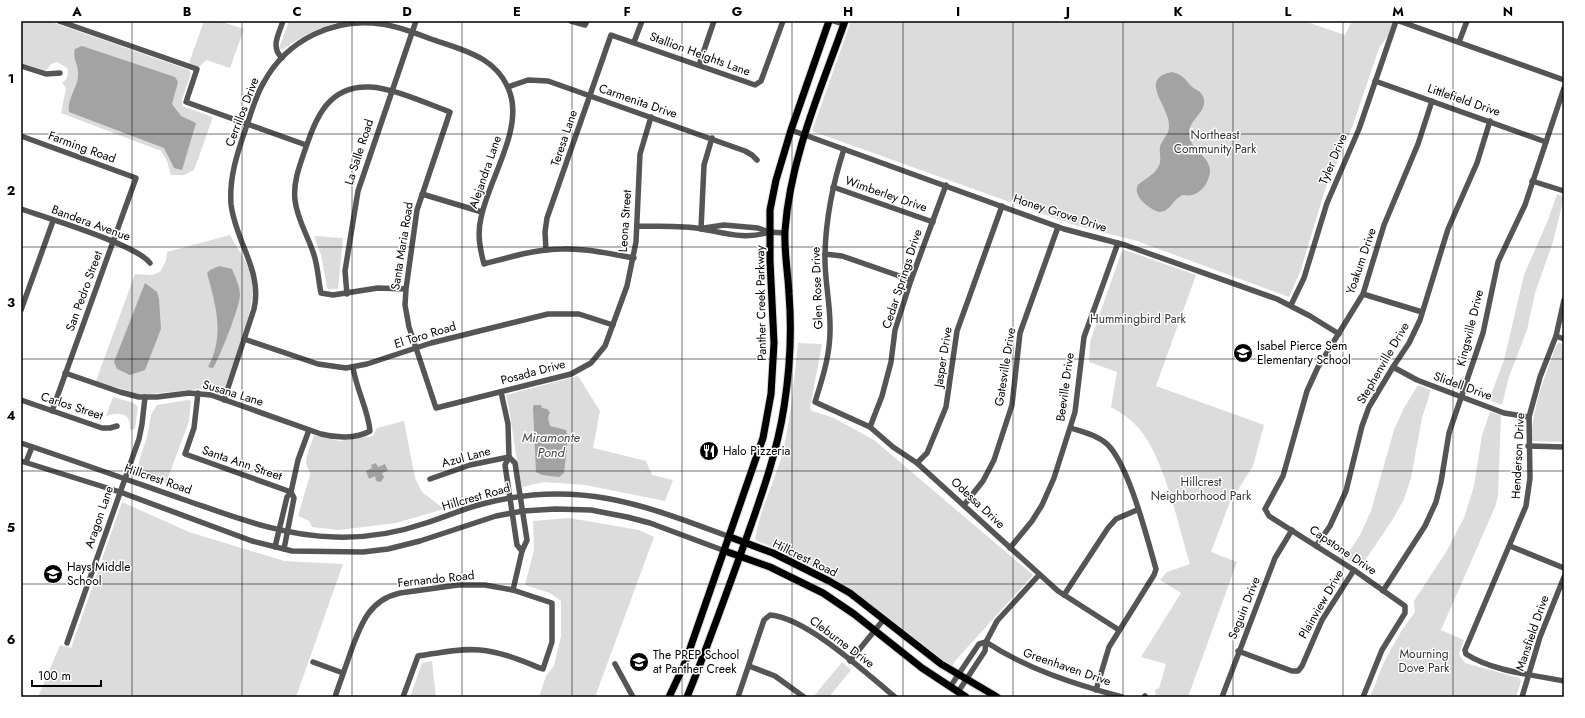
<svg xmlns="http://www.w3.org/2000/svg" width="1585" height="718" font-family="Jost,sans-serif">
<rect width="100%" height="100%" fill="#fff"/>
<g fill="#dcdcdc">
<path d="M21 21H49L189 70 191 74 182 99V106L213 117 194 170 184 175H171L167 161 161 151 61 113 66 88 62 83C67 79 69 75 67 68L57 62 51 64 46 71 21 63Z"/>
<path d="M204 21H219L244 29 230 68 206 60 199 67 189 63Z"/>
<path d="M289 21H342C319 28 301 36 282 50L279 48Z"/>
<path d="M851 21H1304L1345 35 1352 21H1393L1388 36 1379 48 1353 125 1325 190 1300 272 1289 297 1137 241 1074 225 812 131Z"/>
<path d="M1557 194 1564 197 1553 242 1535 293 1527 330 1509 377 1502 405 1489 400 1504 360 1524 275 1548 220Z"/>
<path d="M230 235C237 248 249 264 252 279 257 309 232 364 223 394L199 389 151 394H138L96 381 135 274 152 275 160 272 166 261 167 252Z"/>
<path d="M314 236 343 238 338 289H328L327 287 321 255Z"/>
<path d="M1125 250 1196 275 1156 386 1264 425 1253 466 1232 499H1231L1211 552 1237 562 1188 697H1156L1155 690 1159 688 1166 664 1141 657 1181 593 1160 580 1167 572 1190 564C1178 525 1167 469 1144 435 1136 423 1124 414 1111 407L1117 372 1089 362 1090 342 1094 330 1122 251Z"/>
<path d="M798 343 822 344 810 408 812 411 834 418 874 440 1033 575 955 661 952 667 848 587 794 556 755 540C759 511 773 486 781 458 791 420 794 381 798 343Z"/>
<path d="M1559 343 1564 344V442L1533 441 1531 439C1533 404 1545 376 1557 344Z"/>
<path d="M578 376 600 411 593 448 646 461 652 475 673 480 665 501 585 485 544 482 522 487C515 456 513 426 506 395Z"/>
<path d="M1418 385 1431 390 1422 418 1411 478 1404 499 1393 519 1360 568 1345 558 1360 535 1371 511 1394 430 1404 408Z"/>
<path d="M113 397 134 403 138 407 135 429 130 430C131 412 120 412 106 416Z"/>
<path d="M188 400 191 401 189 421 166 483 139 473V461L147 437 151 415 157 405Z"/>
<path d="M1490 412 1501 415 1498 496 1495 507 1441 630 1464 640 1459 654 1465 663 1519 678 1521 681 1516 697H1370L1384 662 1402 630 1415 612 1414 601 1446 552 1464 518 1474 486 1482 435Z"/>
<path d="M404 421 415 478 422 492 444 509 396 523 339 530 312 527 309 521 298 516 310 475C310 470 307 468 306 463 306 454 312 444 314 435L339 441 373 436 377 428Z"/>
<path d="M122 502 189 532 284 561 343 564 296 697H38L60 645 71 648Z"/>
<path d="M569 518 639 530 654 537 595 697H539L546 676 554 666 561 636V601L550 593 525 585 534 550 533 521Z"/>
<path d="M432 661 436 697H410L422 663Z"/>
<path d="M842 662 851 670 829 697 814 696Z"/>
</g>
<g fill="#a3a3a3">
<path d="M82 46 175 77 178 82 172 104 181 116 196 123 182 170 174 168 164 148 69 112C67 97 79 87 78 73 78 63 72 58 75 49Z"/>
<path d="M1172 72C1182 74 1185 79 1191 86 1194 89 1198 90 1201 93 1213 110 1188 118 1189 134 1190 154 1221 158 1206 184 1203 189 1197 194 1192 195 1189 196 1186 195 1183 195 1172 199 1171 212 1159 212 1149 209 1132 196 1138 185 1146 177 1156 175 1160 163 1161 158 1159 152 1160 147 1161 141 1168 136 1169 128 1172 108 1136 79 1172 72Z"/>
<path d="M219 266 232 269C235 277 240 286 240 295 240 306 220 357 213 368L208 367C225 336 216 306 207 273L210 270Z"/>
<path d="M145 283 157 292 159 299 161 329 145 370 130 375 117 369 114 362Z"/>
<path d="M534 405H541L542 408 547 409 550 412 548 418 550 426 566 430 568 437 564 473 559 477 542 475 536 472 533 407Z"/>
<path d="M376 463 378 467 385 464 388 471 382 473 384 477 381 482 376 481 375 476 369 479 366 471 372 468 371 465Z"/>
</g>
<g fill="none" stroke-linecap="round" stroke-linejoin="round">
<g stroke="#dbdbdb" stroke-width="9">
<g id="major">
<path d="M730 537 773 553 829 581 850 593 941 664 997 697"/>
<path d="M725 551 770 567 823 593 854 614 922 668 966 697"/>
<path d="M669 697 685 663 763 438 771 394 774 343 770 261V210L776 180 791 130 829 21"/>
<path d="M687 697C708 646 726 594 745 542 761 497 777 453 784 407 790 369 792 331 789 294 788 273 784 251 785 231 790 158 821 89 845 21"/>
</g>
</g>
<g stroke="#555" stroke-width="5.5">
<path d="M59 21 197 69 186 102 306 145"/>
<path d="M571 21 585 25 587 21"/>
<path d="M834 21 844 24"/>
<path d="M1399 21 1564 80"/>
<path d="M634 42 642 21"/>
<path d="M1459 42 1467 21"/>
<path d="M282 58C270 47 279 34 283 21"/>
<path d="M699 65 714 21"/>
<path d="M21 66 46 74 60 73"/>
<path d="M1375 81 1546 142"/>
<path d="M508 87 528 80 548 81 745 151 752 155 757 160"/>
<path d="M791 130 1064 229 1125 245 1277 299 1310 316 1339 334"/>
<path d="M21 136 136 178 52 411"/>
<path d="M844 149C833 183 826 217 825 253 824 277 830 301 830 325 831 352 823 377 815 402L870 427 893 447 917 463 1058 591 1119 630"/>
<path d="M1532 181 1564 191"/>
<path d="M833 187 933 222"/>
<path d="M422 194 482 212"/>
<path d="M21 209C47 218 137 245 150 263"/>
<path d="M637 226C658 227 681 225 702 229 725 233 746 240 769 232"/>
<path d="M704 228 724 225 758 228 769 232 785 233"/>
<path d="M701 229 704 165 712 138"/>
<path d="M546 250 545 232 547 218 611 35 755 85 761 81 783 21"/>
<path d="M825 254 842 256 911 280"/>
<path d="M406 289 378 288 333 295 321 293C318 279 318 265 313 252 307 234 297 219 295 200 293 183 299 167 305 150 316 118 328 85 370 87 393 88 428 104 450 112L417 210 406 289 405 305 409 327 436 408 571 374 591 363 605 346 627 286 636 242 640 154 651 117"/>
<path d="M347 294 345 271 358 191 416 21"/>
<path d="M1363 294 1422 312"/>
<path d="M1564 300 1556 336 1540 377 1529 417 1530 478 1526 506 1465 650 1466 654C1492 671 1533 675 1564 681"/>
<path d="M1291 305 1304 278 1327 203 1359 129 1396 21"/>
<path d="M21 310 53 221"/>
<path d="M1556 336 1564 339"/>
<path d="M244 339 318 364 346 368 367 364 431 343 548 314H579L613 325"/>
<path d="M1393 367 1417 380 1504 413 1529 417"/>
<path d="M65 373 120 392 139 397H157L189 393 211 395 321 434C336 438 356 439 370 431 368 409 356 389 353 367"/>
<path d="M501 392 508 424 509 457 505 465 517 545 522 551"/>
<path d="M198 393 194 428 185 454 291 492"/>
<path d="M21 400 102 428H110L117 426"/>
<path d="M224 400 254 309C263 271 235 241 231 204 229 176 238 151 247 125 252 110 256 95 264 82 287 40 334 17 381 24 398 26 415 33 431 39 463 50 498 57 510 93 523 130 488 181 481 218 477 234 480 249 484 264 510 257 536 249 563 249 587 248 610 254 634 258"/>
<path d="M870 427 882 396 891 362 895 330 911 280 946 185"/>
<path d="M1071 428C1083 432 1097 435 1107 444 1129 465 1147 538 1156 569L1154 575 1109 647 1096 690"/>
<path d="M21 443C75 461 128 480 182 499 232 516 281 536 335 537 366 538 397 533 426 523 445 517 463 509 482 504 577 479 642 504 730 537"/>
<path d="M1528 446 1564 447"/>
<path d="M509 457 515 463 527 540 522 551 513 590"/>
<path d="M21 461 120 492 252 541 292 551 363 552 388 549 420 541 496 516 523 511 555 509 591 510 627 517 650 523 725 551"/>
<path d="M26 462 32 447"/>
<path d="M917 463 927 453 946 407 957 331 1002 206"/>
<path d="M430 479 470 465 509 457"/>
<path d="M964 505 983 481 994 460 1012 405 1020 333 1058 227"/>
<path d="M1316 546 1330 526 1346 491 1362 426 1369 407 1393 367 1409 343 1420 320 1448 229 1477 163 1490 121"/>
<path d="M1510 546 1564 568"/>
<path d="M275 547 287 497 291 492 298 460 309 430"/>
<path d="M1010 548 1032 521 1042 505 1054 478 1075 412 1084 337 1118 243"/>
<path d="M284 549 294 498 291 492"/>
<path d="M1383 591 1425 526 1436 502 1441 482 1449 433 1483 333 1498 262 1525 205 1564 88"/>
<path d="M1064 595 1108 528 1116 519 1137 510"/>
<path d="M986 642C1027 669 1074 684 1122 697"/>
<path d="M67 643 139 439 142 424 145 397"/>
<path d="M1238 651 1292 671H1298L1302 666 1322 620 1354 570"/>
<path d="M850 661 884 619"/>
<path d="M313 662 343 673"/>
<path d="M615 664 633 697"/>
<path d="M749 666 775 676 804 697"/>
<path d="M950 687 979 644 986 642"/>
<path d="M958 692 985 651 986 642 997 621 1039 575"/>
<path d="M335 697C340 682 346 666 351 651 361 624 369 600 400 593L458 585H485L513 590 552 603V642L543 669C522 661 502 652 480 650 460 648 438 653 418 656L403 697"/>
<path d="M738 697 764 620 770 615C807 618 866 673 895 697"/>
<path d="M1144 697 1145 696"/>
<path d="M1222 697 1275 558 1292 530"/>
<path d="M1363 697 1382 650 1405 613V606L1354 570 1269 516 1265 509 1283 476 1307 391 1318 367 1363 294 1384 225 1418 144 1432 101"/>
<path d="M1522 697 1540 637 1564 577"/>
</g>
<use href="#major" stroke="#000" stroke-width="7"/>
</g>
<path fill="none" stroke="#000" stroke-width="1" stroke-opacity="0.55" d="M132 21V697M242 21V697M352 21V697M462 21V697M572 21V697M682 21V697M792 21V697M903 21V697M1013 21V697M1123 21V697M1233 21V697M1343 21V697M1453 21V697M21 134H1564M21 247H1564M21 359H1564M21 471H1564M21 584H1564"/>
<defs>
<g id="school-disc" transform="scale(1)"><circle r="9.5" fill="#000" stroke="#fff"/><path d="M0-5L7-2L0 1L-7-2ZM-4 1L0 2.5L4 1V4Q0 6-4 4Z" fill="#fff"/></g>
<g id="restaurant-disc" transform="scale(1)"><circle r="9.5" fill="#000" stroke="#fff"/><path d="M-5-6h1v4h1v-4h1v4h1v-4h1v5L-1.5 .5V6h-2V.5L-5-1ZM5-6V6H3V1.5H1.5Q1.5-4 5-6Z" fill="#fff"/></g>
</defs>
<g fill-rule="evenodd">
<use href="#school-disc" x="1243" y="353"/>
<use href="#restaurant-disc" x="709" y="451"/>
<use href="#school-disc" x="53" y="574"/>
<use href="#school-disc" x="639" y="662"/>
</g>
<g text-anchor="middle" stroke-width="3" stroke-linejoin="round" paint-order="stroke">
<g font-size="12" fill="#000" stroke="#fff">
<text transform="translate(700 54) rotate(20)" y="4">Stallion Heights Lane</text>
<text transform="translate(1464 100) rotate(19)" y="4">Littlefield Drive</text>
<text transform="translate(638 101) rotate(19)" y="4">Carmenita Drive</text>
<text transform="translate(242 112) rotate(-69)" y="4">Cerrillos Drive</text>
<text transform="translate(564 138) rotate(-71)" y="4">Teresa Lane</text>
<text transform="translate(82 147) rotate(20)" y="4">Farming Road</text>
<text transform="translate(359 152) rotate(-72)" y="4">La Salle Road</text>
<text transform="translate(1333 159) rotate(-67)" y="4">Tyler Drive</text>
<text transform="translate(485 172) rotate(-71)" y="4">Alejandra Lane</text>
<text transform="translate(886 194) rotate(19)" y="4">Wimberley Drive</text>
<text transform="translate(1060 213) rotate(18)" y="4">Honey Grove Drive</text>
<text transform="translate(625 221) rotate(-86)" y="4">Leona Street</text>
<text transform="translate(91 223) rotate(20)" y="4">Bandera Avenue</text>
<text transform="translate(402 246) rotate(-81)" y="4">Santa Maria Road</text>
<text transform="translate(1361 261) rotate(-71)" y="4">Yoakum Drive</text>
<text transform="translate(902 279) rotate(-72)" y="4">Cedar Springs Drive</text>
<text transform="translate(817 288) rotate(-92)" y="4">Glen Rose Drive</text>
<text transform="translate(84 291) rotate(-70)" y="4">San Pedro Street</text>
<text transform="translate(761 303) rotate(-91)" y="4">Panther Creek Parkway</text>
<text transform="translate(1470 328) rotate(-76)" y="4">Kingsville Drive</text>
<text transform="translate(425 335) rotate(-17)" y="4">El Toro Road</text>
<text transform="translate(943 357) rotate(-81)" y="4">Jasper Drive</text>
<text transform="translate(1383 363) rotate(-60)" y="4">Stephenville Drive</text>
<text transform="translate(1005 367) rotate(-81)" y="4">Gatesville Drive</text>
<text transform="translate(533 372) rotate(-15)" y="4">Posada Drive</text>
<text transform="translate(1463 386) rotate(20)" y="4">Slidell Drive</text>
<text transform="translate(1065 387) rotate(-82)" y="4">Beeville Drive</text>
<text transform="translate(233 393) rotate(17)" y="4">Susana Lane</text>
<text transform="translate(72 406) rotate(18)" y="4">Carlos Street</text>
<text transform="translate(1518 456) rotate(-87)" y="4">Henderson Drive</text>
<text transform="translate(466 457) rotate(-15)" y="4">Azul Lane</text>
<text transform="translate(242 463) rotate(19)" y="4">Santa Ann Street</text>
<text transform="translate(158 479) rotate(19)" y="4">Hillcrest Road</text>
<text transform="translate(476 497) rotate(-16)" y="4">Hillcrest Road</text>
<text transform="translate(978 503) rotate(43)" y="4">Odessa Drive</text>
<text transform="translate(99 517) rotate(-71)" y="4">Aragon Lane</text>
<text transform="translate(1343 550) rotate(34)" y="4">Capstone Drive</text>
<text transform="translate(805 558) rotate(26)" y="4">Hillcrest Road</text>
<text transform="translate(436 579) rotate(-6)" y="4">Fernando Road</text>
<text transform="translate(1321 604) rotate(-60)" y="4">Plainview Drive</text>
<text transform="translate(1244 608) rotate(-68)" y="4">Seguin Drive</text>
<text transform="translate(1532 633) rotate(-71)" y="4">Mansfield Drive</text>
<text transform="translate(842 642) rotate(37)" y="4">Cleburne Drive</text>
<text transform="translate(1067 667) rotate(19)" y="4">Greenhaven Drive</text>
</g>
<g font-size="12" fill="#333" stroke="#fff">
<text x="1215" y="139">Northeast<tspan x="1215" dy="14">Community Park</tspan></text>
<text x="1138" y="323">Hummingbird Park</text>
<text x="1201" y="486">Hillcrest<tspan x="1201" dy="14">Neighborhood Park</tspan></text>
<text x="1424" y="658">Mourning<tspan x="1424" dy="14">Dove Park</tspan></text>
</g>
<g font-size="12" fill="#000" stroke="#fff" text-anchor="start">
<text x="1257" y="350">Isabel Pierce Sem<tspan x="1257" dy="14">Elementary School</tspan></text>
<text x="723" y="455">Halo Pizzeria</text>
<text x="67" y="571">Hays Middle<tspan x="67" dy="14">School</tspan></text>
<text x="653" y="659">The PREP School<tspan x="653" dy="14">at Panther Creek</tspan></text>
</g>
<g font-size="13" font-style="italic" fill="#444" stroke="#fff">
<text x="551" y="442">Miramonte<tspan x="551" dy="15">Pond</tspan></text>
</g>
</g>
<rect width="1585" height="718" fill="none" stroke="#ffffff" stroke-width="44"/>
<path d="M32 680v6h69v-6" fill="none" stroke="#000000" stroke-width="2"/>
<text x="38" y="680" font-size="12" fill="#000000" stroke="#ffffff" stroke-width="3" paint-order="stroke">100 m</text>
<rect x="22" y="22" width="1541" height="674" fill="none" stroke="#000" stroke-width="1.5"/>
<g font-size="13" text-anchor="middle" font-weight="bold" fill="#000">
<text x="77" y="16">A</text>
<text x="187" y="16">B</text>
<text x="297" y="16">C</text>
<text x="407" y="16">D</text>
<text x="517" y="16">E</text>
<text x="627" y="16">F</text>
<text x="737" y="16">G</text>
<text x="848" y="16">H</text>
<text x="958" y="16">I</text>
<text x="1068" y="16">J</text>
<text x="1178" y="16">K</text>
<text x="1288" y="16">L</text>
<text x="1398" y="16">M</text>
<text x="1508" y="16">N</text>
<text x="11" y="83">1</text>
<text x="11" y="195">2</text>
<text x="11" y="307">3</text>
<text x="11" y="420">4</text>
<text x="11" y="532">5</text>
<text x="11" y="644">6</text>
</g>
</svg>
